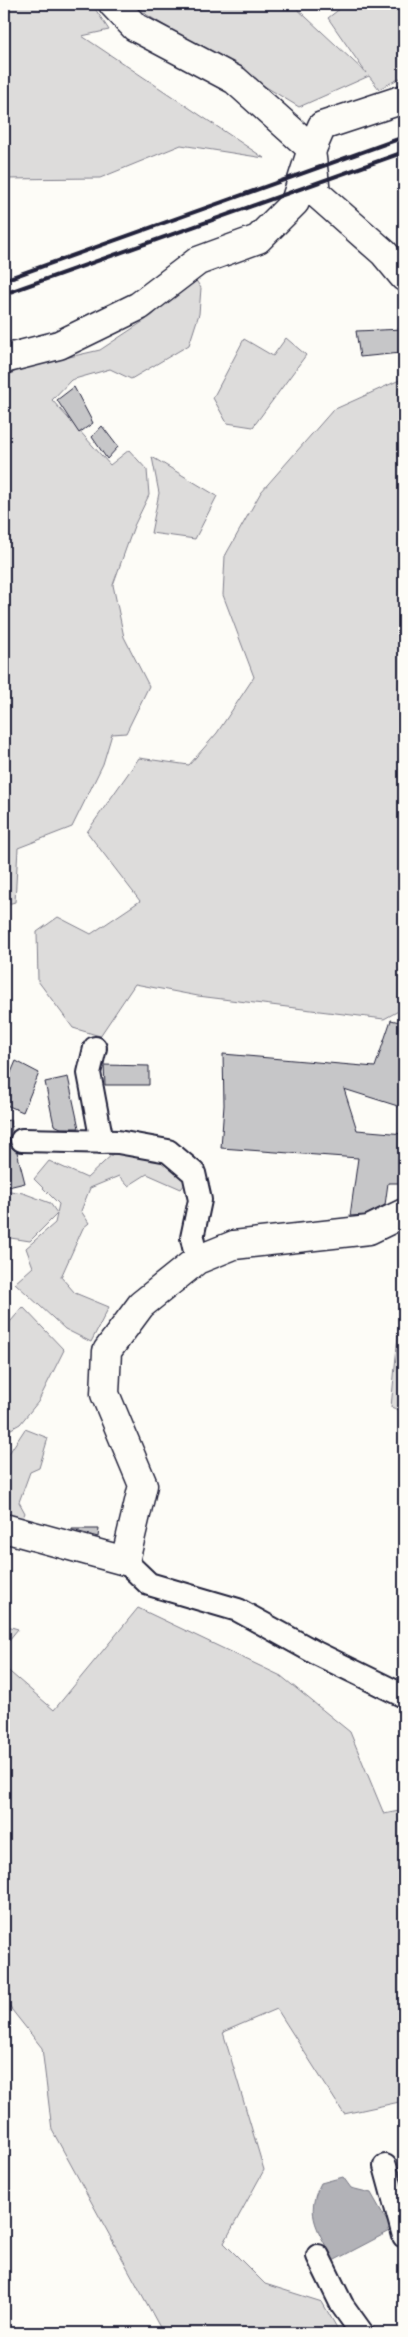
<svg xmlns="http://www.w3.org/2000/svg" width="408" height="2337" font-family="Mali,sans-serif">
<rect width="100%" height="100%" fill="#fdfcf7"/>
<filter id="ink" filterUnits="userSpaceOnUse"><feTurbulence type="fractalNoise" baseFrequency=".02" numOctaves="2"/><feDisplacementMap in="SourceGraphic" scale="10" xChannelSelector="R" yChannelSelector="G"/><feConvolveMatrix kernelMatrix="1 2 1 2 8 2 1 2 1" color-interpolation-filters="sRGB"/></filter>
<g filter="url(#ink)">
<g fill="#dddcdb" stroke="#807f8b">
<path d="M4 4H92L109 30 82 36 264 158 181 145 100 178 4 179Z"/>
<path d="M135 4H292L366 73 328 18 346 4H404V76L379 89 369 76 299 107 147 15Z"/>
<path d="M193 276 201 288 199 314 189 345 131 379 110 369 71 380 52 400 110 465 129 450 147 470 149 495 134 526 113 585 124 637 149 686 126 733 112 734 103 764 72 827 18 848 15 902 4 905V378L21 368 100 350 153 315Z"/>
<path d="M286 338 306 355 253 427 227 423 213 398 244 339 273 356Z"/>
<path d="M404 378V1008L384 1019 198 996 135 984 100 1036 73 1028 38 981 37 932 58 917 91 934 140 901 87 832 139 758 189 765 217 733 254 677 223 595 225 556 261 492 333 410Z"/>
<path d="M152 457 217 496 195 539 151 533 159 493Z"/>
<path d="M117 1150 168 1151 194 1173 181 1189 147 1174 128 1186 119 1176 90 1188 81 1211 89 1223 83 1228 61 1277 75 1293 109 1307 91 1342 65 1329 15 1283 33 1267 26 1248 55 1223 57 1214 30 1241 4 1237V1190L23 1193 50 1203 57 1213 59 1204 34 1179 49 1161 87 1178Z"/>
<path d="M404 1304V1412L391 1407 401 1305Z"/>
<path d="M23 1307 64 1350 38 1402 20 1424 4 1433V1329Z"/>
<path d="M25 1429 48 1438 39 1468 30 1472 19 1502 25 1513 18 1528 4 1521V1461Z"/>
<path d="M138 1608 281 1676 350 1732 384 1814 404 1810V2101L344 2114 277 2009 223 2032 264 2170 224 2243 265 2284 322 2302 340 2333H163L52 2130 42 2048 4 2000V1667L54 1710Z"/>
<path d="M4 1625 18 1629 4 1646Z"/>
</g>
<path fill="#b2b2b7" stroke="#787885" d="M343 2177 351 2188 371 2193 392 2230 333 2261C320 2231 303 2216 321 2183Z"/>
<g fill="#c6c6c8" stroke="#22223b">
<path d="M404 329V351H401V353L360 357 356 331Z"/>
<path d="M74 387 93 423 79 433 57 400Z"/>
<path d="M102 426 118 447 107 459 92 437Z"/>
<path d="M391 1020 404 1023V1108L344 1089 357 1130 404 1134V1183H388L385 1205 365 1215 350 1216 358 1158 221 1148 224 1105 223 1054 375 1067Z"/>
<path d="M16 1061 39 1073 23 1112 4 1104V1089Z"/>
<path d="M104 1065 149 1066V1085H105Z"/>
<path d="M68 1077 79 1128H61L54 1125 45 1082Z"/>
<path d="M10 1120 12 1132 9 1140 11 1147 17 1152 25 1183 4 1188V1121Z"/>
<path d="M72 1529H99L98 1537 72 1530Z"/>
</g>
<g fill="none" stroke-linecap="round" stroke-linejoin="round">
<g stroke="#22223b" stroke-width="26">
<g id="minor">
<path d="M95 1048 89 1073 102 1142"/>
<path d="M22 1140 118 1142 168 1151 194 1173 200 1200 192 1238 197 1260"/>
<path d="M125 1561 149 1584 238 1610 316 1653 404 1696"/>
<path d="M385 2166 404 2236"/>
<path d="M318 2256 342 2305 362 2333"/>
</g>
</g>
<g stroke="#22223b" stroke-width="31">
<g id="tertiary">
<path d="M113 4 135 27 235 80 312 149 322 126 404 99"/>
<path d="M312 158 316 193 384 253 404 277"/>
<path d="M4 359 59 345 139 306 198 261 258 239 295 202 312 149"/>
<path d="M4 1528 125 1561 143 1485 105 1394 107 1351 141 1305 197 1260 234 1245 369 1230 404 1213"/>
</g>
</g>
<use href="#minor" stroke="#fdfcf7" stroke-width="22"/>
<use href="#tertiary" stroke="#fdfcf7" stroke-width="28"/>
<g stroke="#22223b" stroke-width="4">
<path d="M4 280 404 137"/>
<path d="M4 294 404 152"/>
</g>
</g>
</g>
<rect width="408" height="2337" fill="none" stroke="#fdfcf7" stroke-width="20"/>
<rect x="10" y="10" width="388" height="2317" fill="none" stroke="#22223b" stroke-width="2" filter="url(#ink)"/>
</svg>
